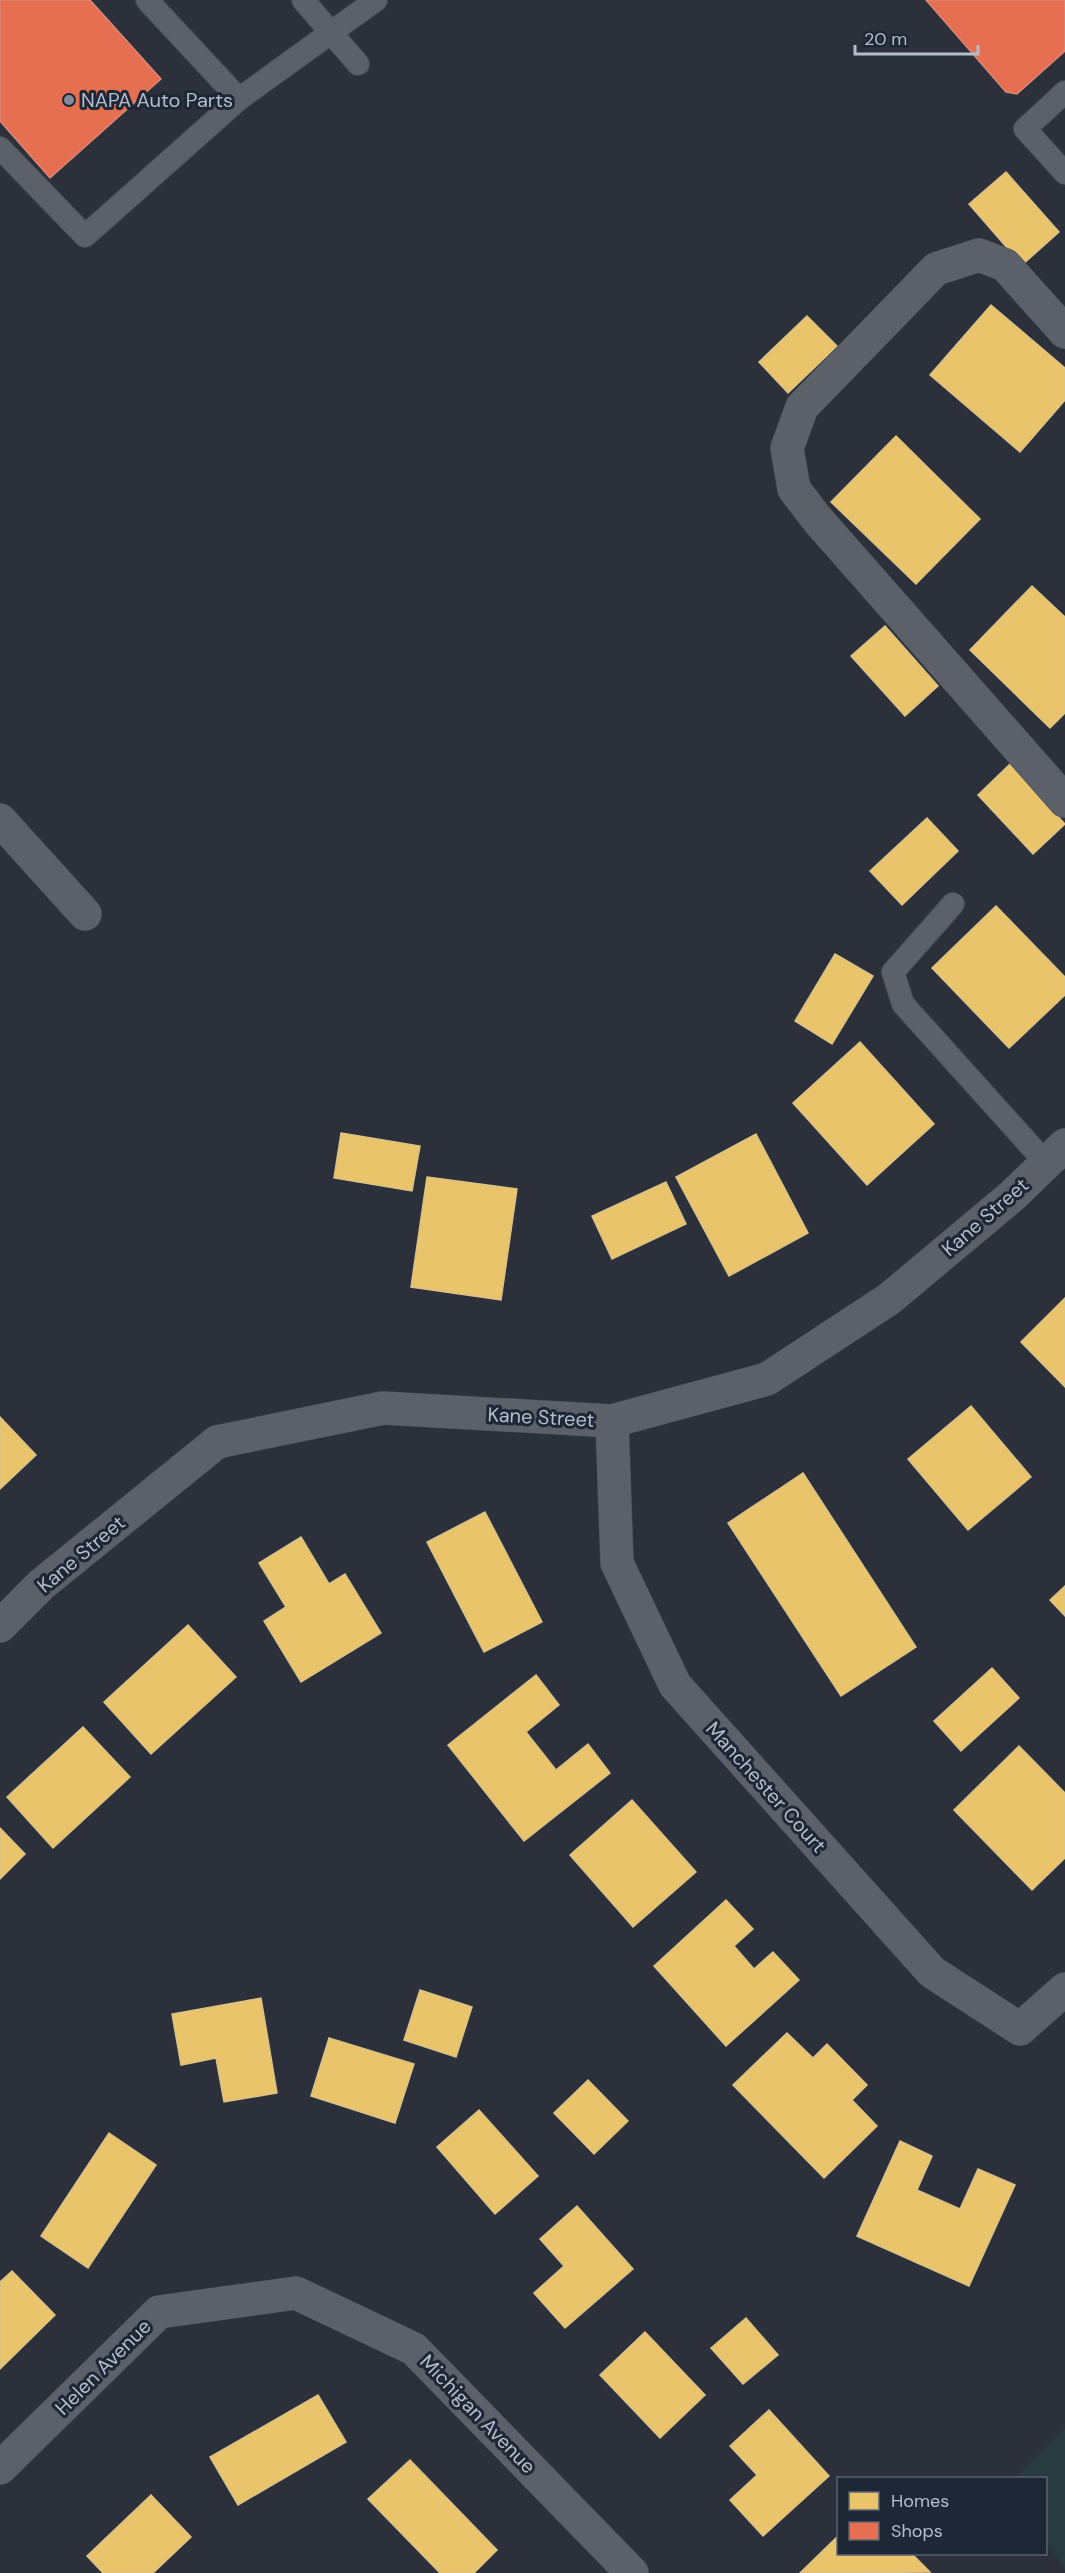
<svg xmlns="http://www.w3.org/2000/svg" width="1065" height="2573" font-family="'DM Sans',sans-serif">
<rect width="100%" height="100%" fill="#2b303a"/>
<path fill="#283b40" d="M1065 2428V2570L1046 2542V2478H1014Z"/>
<g fill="#e9c46a" stroke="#dac287" stroke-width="1.5">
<path d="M1006 172 1059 232 1022 265 969 204Z"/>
<path d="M991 305 1065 368V400L1020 452 930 375Z"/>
<path d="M807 316 837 346 788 393 759 362Z"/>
<path d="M896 436 980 519 916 584 831 502Z"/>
<path d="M1032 586 1065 617V713L1050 728 970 650Z"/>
<path d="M885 626 938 686 905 716 851 656Z"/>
<path d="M1010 764 1065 824 1033 854 978 795Z"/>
<path d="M927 818 958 851 902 905 870 871Z"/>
<path d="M996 906 1065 977V995L1009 1048 932 968Z"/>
<path d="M835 954 873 976 832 1044 795 1021Z"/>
<path d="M860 1042 934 1124 867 1185 793 1103Z"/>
<path d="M341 1133 420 1146 412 1191 334 1178Z"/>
<path d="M756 1134 808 1233 729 1276 676 1177Z"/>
<path d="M427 1177 517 1189 501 1300 411 1287Z"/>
<path d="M666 1182 686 1224 612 1259 592 1216Z"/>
<path d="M1065 1298V1387L1021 1342Z"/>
<path d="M971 1406 1031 1477 968 1530 908 1459Z"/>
<path d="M0 1417 36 1455 0 1489Z"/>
<path d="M803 1473 916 1647 841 1696 728 1523Z"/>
<path d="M485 1512 542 1622 484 1652 427 1542Z"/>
<path d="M301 1537 329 1584 345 1574 381 1633 301 1682 264 1621 286 1607 259 1563Z"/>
<path d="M1065 1586V1616L1050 1600Z"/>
<path d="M188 1625 236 1677 151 1754 104 1702Z"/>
<path d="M992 1668 1019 1698 961 1751 934 1721Z"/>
<path d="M536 1675 559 1705 526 1732 556 1770 588 1744 610 1773 524 1841 448 1745Z"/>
<path d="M83 1727 130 1777 53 1848 7 1797Z"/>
<path d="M1019 1746 1065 1793V1858L1032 1890 954 1810Z"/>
<path d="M632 1800 696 1872 633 1927 570 1855Z"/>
<path d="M0 1828 25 1854 0 1879Z"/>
<path d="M726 1900 753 1929 734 1946 754 1969 773 1952 799 1980 726 2046 654 1966Z"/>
<path d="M420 1990 472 2007 456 2057 404 2040Z"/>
<path d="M261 1998 277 2093 224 2102 216 2058 181 2065 172 2014Z"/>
<path d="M787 2033 813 2058 827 2044 867 2085 852 2100 877 2126 824 2178 733 2085Z"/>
<path d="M329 2038 414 2064 395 2123 311 2096Z"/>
<path d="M588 2080 628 2121 594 2154 554 2113Z"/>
<path d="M479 2110 538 2176 495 2214 437 2147Z"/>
<path d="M109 2133 156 2165 88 2268 41 2236Z"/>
<path d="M900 2141 932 2156 917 2190 960 2209 978 2169 1015 2185 969 2286 857 2236Z"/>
<path d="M577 2206 633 2269 565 2328 534 2293 564 2266 540 2239Z"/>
<path d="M12 2271 55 2315 0 2369V2282Z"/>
<path d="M746 2318 778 2355 743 2384 711 2348Z"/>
<path d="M645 2332 705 2395 660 2438 600 2375Z"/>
<path d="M318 2395 346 2442 238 2505 210 2457Z"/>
<path d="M769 2410 829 2476 763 2536 730 2500 757 2475 730 2446Z"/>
<path d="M410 2460 497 2550 474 2573H440L368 2499Z"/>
<path d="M151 2495 191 2537 153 2573H103L87 2556Z"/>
<path d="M838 2536V2554H912L930 2572 800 2573Z"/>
</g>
<g fill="#e76f51" stroke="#d88675" stroke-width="1.5">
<path d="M0 0H90L161 79 50 178 0 121Z"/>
<path d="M926 0H1065V51L1017 94 1006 92Z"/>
</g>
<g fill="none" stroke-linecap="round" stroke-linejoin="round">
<g stroke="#474b53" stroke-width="24">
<g id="service">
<path d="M147 0 239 99"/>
<path d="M303 0 358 64"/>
<path d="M1065 92 1025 129 1065 173"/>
<path d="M0 148 85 236 239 99 376 0"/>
<path d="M953 904 893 972 903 1004 1046 1163"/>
</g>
</g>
<g stroke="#474b53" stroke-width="34">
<g id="minor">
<path d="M1065 332 1005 265 979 255 936 269 802 407 787 448 794 489 817 519 1065 801"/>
<path d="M0 820 85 914"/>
<path d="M612 1421 617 1563 675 1685 932 1972 1020 2029 1065 1989"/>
<path d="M0 1626 42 1584 217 1442 383 1408 612 1421 767 1379 889 1299 1012 1196 1065 1145"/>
<path d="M0 2468 159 2312 296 2293 414 2349 632 2573"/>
</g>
</g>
<use href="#service" stroke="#5c6068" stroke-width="22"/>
<use href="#minor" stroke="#5c6068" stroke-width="33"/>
</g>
<circle fill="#858c98" stroke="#1e2735" stroke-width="2" cx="69" cy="100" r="6"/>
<g text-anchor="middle" stroke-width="6" stroke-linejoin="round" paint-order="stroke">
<g font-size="20" fill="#b6bdca" stroke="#1e2735" text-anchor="start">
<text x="81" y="107">NAPA Auto Parts</text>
</g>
<g font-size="20" fill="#b6bdca" stroke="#1e2735">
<text transform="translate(985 1217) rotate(-41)" y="7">Kane Street</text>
<text transform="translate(541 1417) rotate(3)" y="7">Kane Street</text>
<text transform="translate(81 1554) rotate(-40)" y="7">Kane Street</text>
<text transform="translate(766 1787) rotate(48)" y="7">Manchester Court</text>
<text transform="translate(103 2367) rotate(-45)" y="7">Helen Avenue</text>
<text transform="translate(478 2414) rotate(46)" y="7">Michigan Avenue</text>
</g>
</g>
<rect x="837" y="2477" width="210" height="78" fill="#1e2735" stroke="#5b6371" stroke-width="1.5"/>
<rect x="849" y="2492" width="30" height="18" fill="#e9c46a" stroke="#5b6371" stroke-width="1.5"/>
<text x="891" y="2507" font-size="18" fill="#b6bdca">Homes</text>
<rect x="849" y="2522" width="30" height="18" fill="#e76f51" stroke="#5b6371" stroke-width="1.5"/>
<text x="891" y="2537" font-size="18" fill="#b6bdca">Shops</text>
<path d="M855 45v9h123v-9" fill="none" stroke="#b6bdca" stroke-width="3"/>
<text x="864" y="45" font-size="18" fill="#b6bdca" stroke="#1e2735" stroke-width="4.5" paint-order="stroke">20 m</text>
</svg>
